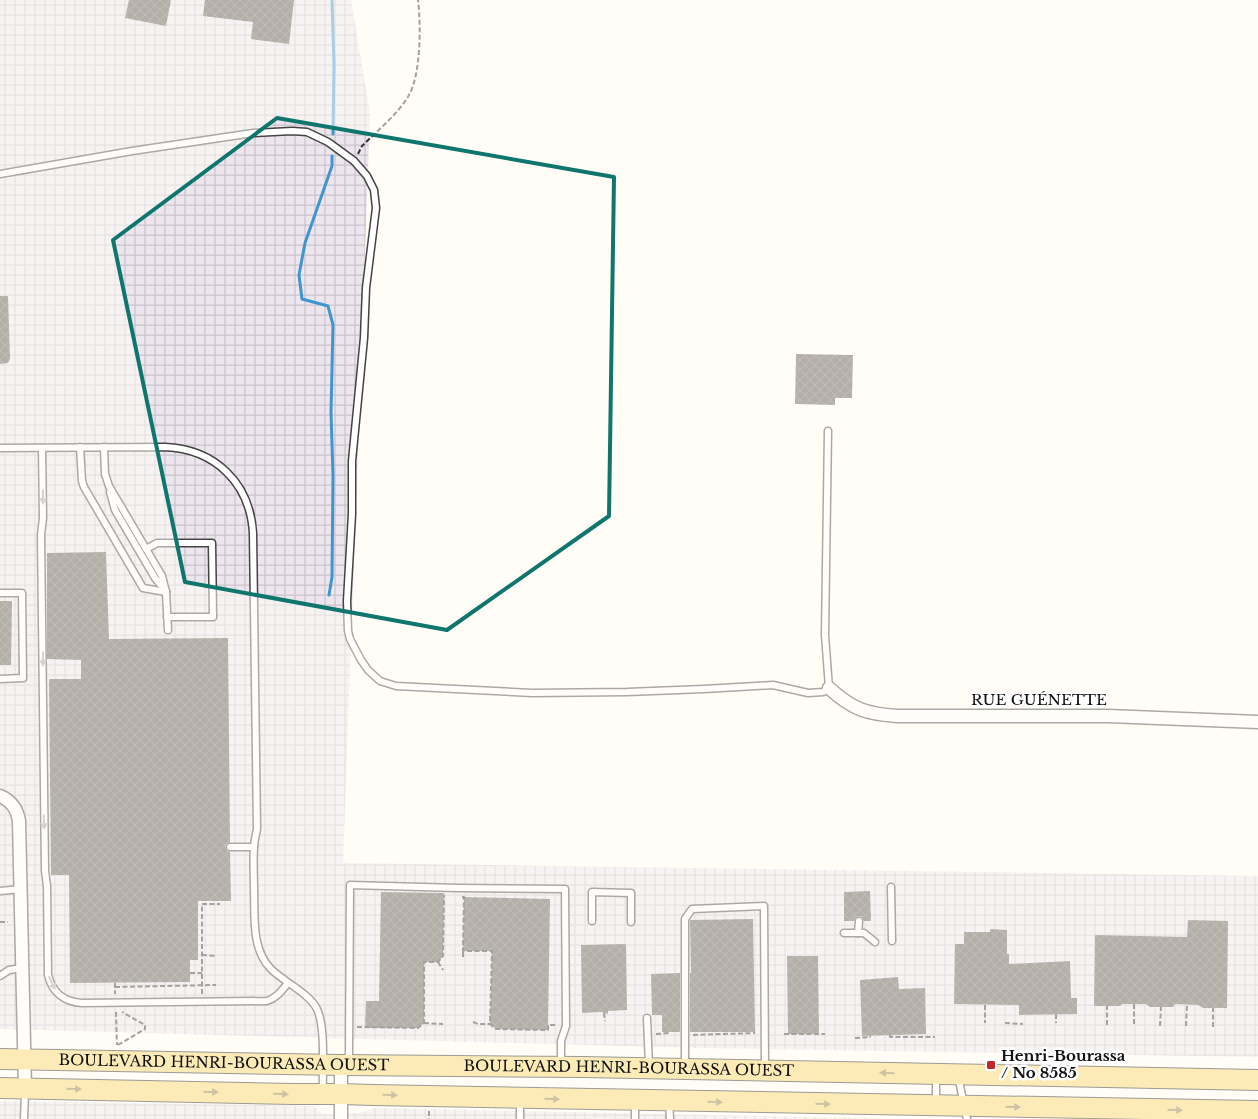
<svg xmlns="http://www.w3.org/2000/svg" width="1258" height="1119" font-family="'Libre Baskerville',serif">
<defs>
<pattern id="industrial-grid" width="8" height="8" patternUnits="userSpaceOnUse" patternTransform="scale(1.25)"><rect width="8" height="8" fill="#eee6ef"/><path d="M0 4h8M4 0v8" fill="none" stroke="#cbc4cc"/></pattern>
<pattern id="building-cross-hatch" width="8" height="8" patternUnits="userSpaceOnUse" patternTransform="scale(1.25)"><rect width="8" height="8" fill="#5a524d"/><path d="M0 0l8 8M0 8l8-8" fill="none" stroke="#6d6662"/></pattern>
</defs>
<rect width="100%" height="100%" fill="#fffdf5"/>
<g fill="url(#industrial-grid)">
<path d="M0 0H351L370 113 343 863 1258 876V1057L698 1048 0 1029Z"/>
<path d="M0 1101 313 1106 323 1114 360 1113 374 1108 901 1119H0Z"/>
</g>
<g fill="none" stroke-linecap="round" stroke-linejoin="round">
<g stroke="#3f96cf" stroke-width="3">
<path d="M332 0 334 64 333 134"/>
<path d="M329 595 332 577 333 476 331 413 333 325 328 306 302 299 299 275 305 243 332 166V156"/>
</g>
</g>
<g fill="url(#building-cross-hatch)">
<path d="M129 0H171L166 26 125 18Z"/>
<path d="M205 0H294L289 44 251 39 253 22 203 16Z"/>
<path d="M0 296H8L10 359 8 363 0 364Z"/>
<path d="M796 354 853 355 852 398H835V405L795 404Z"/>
<path d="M106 552 109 639 228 638 230 842 226 844 225 847 227 851 230 852 231 901H198V960H190V982L70 983 69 875H51L49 679H81V660L47 659V553Z"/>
<path d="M0 601H12L11 665H0Z"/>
<path d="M870 891 871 921H864L862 917 859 916 855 918 854 921H844V892Z"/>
<path d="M381 892 444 893 443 956 438 962H424V1023L418 1028H365L366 1001H379Z"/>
<path d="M464 897 550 899 548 1030 496 1029 490 1024 492 951H463Z"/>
<path d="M753 919 755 1032H690V973H691L690 920Z"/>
<path d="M1188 920 1228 921 1227 1008H1203L1198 1005 1175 1004 1173 1007H1150L1146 1004H1122L1120 1006H1094L1095 935 1187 937Z"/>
<path d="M990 929 1007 930V954H1009V964L1070 961 1071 998H1077V1014L1019 1015V1005L954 1004 955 944H964V932H990Z"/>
<path d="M626 944 627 1010 608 1011V1014L601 1012 582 1013 581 945Z"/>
<path d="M787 956H818L819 1034H788Z"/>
<path d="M680 973V1032H662V1015H652L651 974Z"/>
<path d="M898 977 899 989 925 988 926 1034 862 1036 860 980Z"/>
</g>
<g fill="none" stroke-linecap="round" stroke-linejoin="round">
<g stroke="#444" stroke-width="9">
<g id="lane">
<path d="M0 174 132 151 253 133 292 131 307 132 328 142 354 161 367 176 374 190 376 208 366 288 364 338 352 461V514L347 601 348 631 350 639 361 660 368 670 380 681 396 686 532 693 627 692 704 689 773 685 808 693 823 692 829 688 825 635 828 431"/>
<path d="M80 447 82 481 84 487 143 588 166 592"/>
<path d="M104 447 105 474 109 486 162 576 166 592 168 630"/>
<path d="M0 448 165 447C215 449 250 483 253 533L257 829C256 835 254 841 254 848 253 861 254 876 254 890 255 916 251 949 271 969 284 982 309 993 317 1009 326 1028 322 1071 323 1092"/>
<path d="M42 448 43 518 41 535 45 871 47 886 48 975C52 992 64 1002 82 1003L267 1001C277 998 282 990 288 983"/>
<path d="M110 492 115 510 155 578 166 591"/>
<path d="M146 549 157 543H212L213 617H167"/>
<path d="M0 593H22L23 678 0 679"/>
<path d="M230 847H254"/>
<path d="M891 887 892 941"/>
<path d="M0 891 21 889"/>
<path d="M592 921V892L631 893V922"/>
<path d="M844 933H864L875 942"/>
<path d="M858 933 859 921"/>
<path d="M0 976 9 970 22 968"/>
<path d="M647 1018 649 1067"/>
<path d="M344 1062 349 1055 350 885 458 888 565 889 566 1026 561 1041V1064"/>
<path d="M685 1066V919L692 909 764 906 765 1067"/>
<path d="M958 1076 967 1119"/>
<path d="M936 1077V1102"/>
<path d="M520 1099V1119"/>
<path d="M669 1102 670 1119"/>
<path d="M635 1103V1119"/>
<path d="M24 1119 25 1092"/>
</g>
</g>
<g stroke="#444" stroke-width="15">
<g id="street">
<path d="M829 688C852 709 866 714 897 716H1108L1258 722"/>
<path d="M0 796C12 801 17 809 19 821L25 1088"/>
<path d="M341 1119V1065"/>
</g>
</g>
<g stroke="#222" stroke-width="22">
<g id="primary">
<path id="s1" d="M0 1059 341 1065 583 1067 1258 1080"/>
<path d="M0 1088 293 1094H341L373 1095 1258 1111"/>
</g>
</g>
<g stroke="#333" stroke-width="2" stroke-dasharray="5 2.5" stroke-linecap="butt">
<path d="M358 154 362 146C376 132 399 113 409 95 421 74 421 24 418 0"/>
<path d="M462 897H464L463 951H492L490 1024 496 1029 548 1030V1025H557"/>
<path d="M0 922H8"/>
<path d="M202 955 217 956"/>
<path d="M463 957V951"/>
<path d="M438 962 443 970"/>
<path d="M190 973H202"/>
<path d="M115 983V994"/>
<path d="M115 987 216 985"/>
<path d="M202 994V904H220"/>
<path d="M1134 1004V1026"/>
<path d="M985 1005V1023"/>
<path d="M116 1012 117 1045"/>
<path d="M604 1013 605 1021"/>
<path d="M1056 1014V1023"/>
<path d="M473 1022 478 1024H490"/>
<path d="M424 1023 443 1024"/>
<path d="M1005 1023 1023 1024"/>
<path d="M1107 1025V1006"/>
<path d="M1160 1026 1161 1007"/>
<path d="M1186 1026 1187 1005"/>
<path d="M357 1027 418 1028 424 1023V962H438L443 956 444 895"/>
<path d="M1213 1027V1008"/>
<path d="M656 1034 670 1033V1032"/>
<path d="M784 1034H825"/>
<path d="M693 1035 755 1033"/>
<path d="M890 1035V1037H935"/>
<path d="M855 1038 870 1037V1036"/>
<path d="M118 1045 145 1029V1025L122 1012"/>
<path d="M429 1111V1119"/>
</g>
<use href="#lane" stroke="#fff" stroke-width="6"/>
<use href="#street" stroke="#fff" stroke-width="12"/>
<use href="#primary" stroke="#f9d66b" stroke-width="20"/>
</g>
<defs><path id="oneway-solid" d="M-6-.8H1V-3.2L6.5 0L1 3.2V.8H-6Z" transform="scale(1.25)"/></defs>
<g fill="#a0a0a0">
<use href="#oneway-solid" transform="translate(43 497) rotate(89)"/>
<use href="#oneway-solid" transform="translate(43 659) rotate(89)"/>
<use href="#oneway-solid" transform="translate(44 822) rotate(89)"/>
<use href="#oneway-solid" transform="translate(52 983) rotate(65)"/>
</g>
<g fill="#917d42">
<use href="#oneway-solid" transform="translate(887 1073) rotate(-179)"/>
<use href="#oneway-solid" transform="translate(74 1089) rotate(1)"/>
<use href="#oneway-solid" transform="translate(211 1092) rotate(1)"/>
<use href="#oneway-solid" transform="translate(281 1094) rotate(1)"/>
<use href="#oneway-solid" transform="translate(390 1095) rotate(1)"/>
<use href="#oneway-solid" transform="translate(552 1099) rotate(1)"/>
<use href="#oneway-solid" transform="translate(715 1102) rotate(1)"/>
<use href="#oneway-solid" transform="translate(823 1104) rotate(1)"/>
<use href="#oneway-solid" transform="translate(1013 1107) rotate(1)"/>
<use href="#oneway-solid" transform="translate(1175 1110) rotate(1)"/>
</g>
<path d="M0 0H1258V1119H0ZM277 118 614 177 609 516 447 630 185 582 113 240Z" fill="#fffdf5" fill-opacity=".55" fill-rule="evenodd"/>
<path fill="none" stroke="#0f766e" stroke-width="4" stroke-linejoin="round" d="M277 118 614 177 609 516 447 630 185 582 113 240Z"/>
<rect fill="#c4262e" stroke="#fff" stroke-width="2" x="986" y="1060" width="10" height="10" rx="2.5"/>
<g text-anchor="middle" stroke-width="5" stroke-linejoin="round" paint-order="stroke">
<g font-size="15" fill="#111" stroke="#fff">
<text x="1039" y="705">RUE GUÉNETTE</text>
<text dy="5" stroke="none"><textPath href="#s1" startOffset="224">BOULEVARD HENRI-BOURASSA OUEST</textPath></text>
<text dy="5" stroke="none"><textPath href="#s1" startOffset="629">BOULEVARD HENRI-BOURASSA OUEST</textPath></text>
</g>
<g font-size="15" font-weight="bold" fill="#111" stroke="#fff" text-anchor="start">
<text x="1001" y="1061">Henri-Bourassa<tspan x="1001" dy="17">/ No 8585</tspan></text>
</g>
</g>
</svg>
